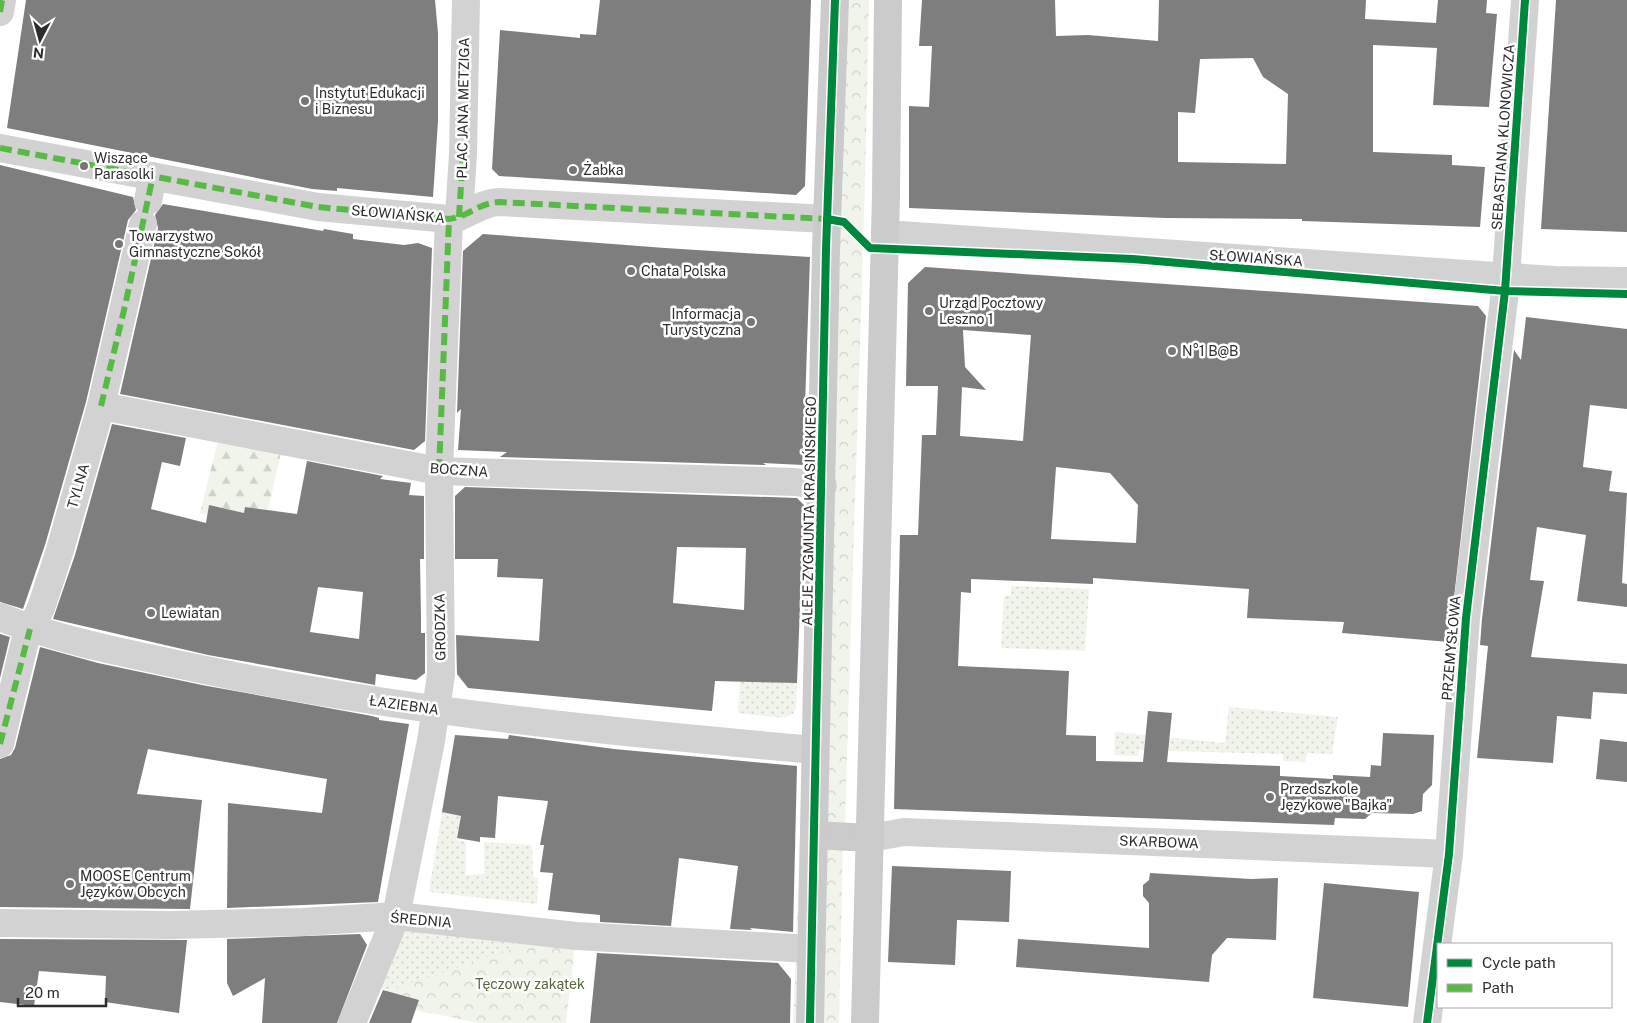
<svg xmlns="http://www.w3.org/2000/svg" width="1627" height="1023" font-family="'Public Sans',sans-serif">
<defs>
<pattern id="grass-dots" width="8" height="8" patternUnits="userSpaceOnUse" patternTransform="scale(1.25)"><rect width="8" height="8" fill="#f1f4eb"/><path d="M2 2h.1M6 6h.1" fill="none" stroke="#cfd2ca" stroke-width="1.8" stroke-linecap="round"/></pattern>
<pattern id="forest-firs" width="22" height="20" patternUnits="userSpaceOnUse" patternTransform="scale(1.25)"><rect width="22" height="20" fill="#f1f4eb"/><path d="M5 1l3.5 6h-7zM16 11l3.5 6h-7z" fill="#cfd2ca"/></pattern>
<pattern id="park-crowns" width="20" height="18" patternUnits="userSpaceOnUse" patternTransform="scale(1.25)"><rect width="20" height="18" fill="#f1f4eb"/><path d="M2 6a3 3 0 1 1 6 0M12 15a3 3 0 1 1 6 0" fill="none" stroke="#cfd2ca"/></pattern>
</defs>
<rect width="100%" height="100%" fill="#fff"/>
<g fill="url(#grass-dots)">
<path d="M1011 586 1089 589 1085 651 1001 648 1004 596 1011 595Z"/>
<path d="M740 681 797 683 796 708 793 714 783 718 738 713Z"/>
<path d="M1229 707 1338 717 1332 754 1307 753 1305 762 1283 761V754L1139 750 1138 756 1114 755 1115 732 1225 743Z"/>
<path d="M442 812 461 816 456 840 466 842V875L484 874V842L532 845 533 876 538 879 537 904 429 892Z"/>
<path d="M396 916 554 934 566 1023H478L432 1012 431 1014 416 1010 419 1000 368 984Z"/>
</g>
<path fill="url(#forest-firs)" d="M218 441 281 453 268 510 245 507 244 513 209 505 207 515 200 513Z"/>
<g fill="url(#park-crowns)">
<path d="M827 0H869C864 278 852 556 845 833L803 832Z"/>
<path d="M800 836 843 839 839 1023H793Z"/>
<path d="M538 940 575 944 566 1023H478L416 1010 419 1000 387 991Z"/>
</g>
<g fill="#7e7e7e" fill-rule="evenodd">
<path d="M26 0H435L438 33V121L433 197 337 188V191L312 189 7 128Z"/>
<path d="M600 0H811L805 186 796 195 499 176 492 169 500 30 580 38V34L596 35Z"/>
<path d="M922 0H1055L1056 36 1088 35 1158 41 1159 0H1366L1365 19 1436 23 1438 0H1487L1486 13 1497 14 1489 107 1433 105 1437 48 1373 45V152L1452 155V165L1485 167 1480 227 1302 221V219L1166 218 909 208V106L929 107 932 46H919ZM1253 58 1263 77 1288 94 1286 164 1178 162V112L1195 113 1200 59Z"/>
<path d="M1556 0H1627V232L1541 229Z"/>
<path d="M0 165 133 197 136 210 128 220 86 402 45 545 23 609 0 602Z"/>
<path d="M163 204 323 231 324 229 353 234V239L404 245 418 243 432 248 425 441 414 450 120 394 158 228 155 215Z"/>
<path d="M483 234 665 248 810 257 803 465 763 463 766 465 500 457 507 452 458 450 461 409 457 413 463 251Z"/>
<path d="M925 267 1478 306 1486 316 1449 642 1342 633 1344 622 1247 618 1249 589 1093 578V584L971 579V593L961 592 958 666 1069 671 1066 735 1096 736V761L1143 762 1148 711 1172 713 1167 762 1280 766V776L1333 779V775L1370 777 1371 765 1381 766 1383 733 1434 735 1432 785 1423 794 1422 811 1413 814 1372 813 1365 819 1335 818 1334 825 894 809 900 535H918L922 435H936L938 386H906L908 283ZM963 330 1031 335 1023 441 960 436 962 387 986 390 965 367ZM1056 467 1110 473 1138 505 1136 543 1051 539Z"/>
<path d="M1526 317 1627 329V409L1590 405 1583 467 1612 471 1609 491 1627 493 1622 583 1627 584V607L1577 601 1586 535 1537 527 1530 580 1544 581 1531 657 1627 664V694L1593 692 1591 719 1557 716 1553 763 1477 758 1488 646 1480 645 1482 619 1514 350 1521 360Z"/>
<path d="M112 424 186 438 180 466 162 462 151 509 206 523 209 505 244 513 245 507 297 514 307 461 383 476 380 479 411 483 409 495 424 496V559H420L421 618V633H425V673L416 680 376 674 375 685 208 655 53 619 75 555ZM318 587 363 592 359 639 310 632Z"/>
<path d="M465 487 797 498 804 505 797 683 715 681 712 711 468 688 457 674 456 635 539 641 543 579 497 577 498 559H455V496ZM677 547 746 548 744 610 673 603Z"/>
<path d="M0 634 10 637 0 678Z"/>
<path d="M40 647 98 663 202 685 372 716 379 718V720L409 724 378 902 227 908 228 803 322 813 327 779 148 749 137 794 202 800 190 909 0 907V759L11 755 15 748Z"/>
<path d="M455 735 508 739 509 735 614 749 797 766 793 932 750 928 752 930 730 929 738 866 679 858 671 926 600 922V915L548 910 553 873 540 872 544 845H540L548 801 498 796 495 838 480 837V842L457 838 461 816 442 812Z"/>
<path d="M1600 739 1627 742V782L1596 779Z"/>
<path d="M892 866 1011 871 1009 922 957 920 955 965 888 962Z"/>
<path d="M1150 873 1251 879 1278 878 1276 940 1227 938 1212 955 1209 982 1016 967 1018 939 1149 948V903L1143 896V885L1149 880Z"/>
<path d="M1324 883 1419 892 1408 1007 1313 998Z"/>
<path d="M360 934 367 945 337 1023H262L265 978 233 996 227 983V939Z"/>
<path d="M0 939 187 940 179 1013 105 1002 106 976 39 971 34 1006 0 1002Z"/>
<path d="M597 953 778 963 791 979 790 1023H590Z"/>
<path d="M383 990 419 1000 411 1023H369Z"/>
</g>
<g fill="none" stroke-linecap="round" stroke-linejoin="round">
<g stroke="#d2d2d2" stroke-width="28">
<path d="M0 12 2 0"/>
<path d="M0 148 318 207 449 219C468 217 478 203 499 202L827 219"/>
<path d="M148 201 153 176"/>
<path d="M459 217 463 154 466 0"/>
<path d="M885 234 1554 280 1627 281"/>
<path d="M101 406 439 471 795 482 823 486"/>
<path d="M0 617C66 643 136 655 205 670 406 712 611 732 815 750"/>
<path d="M0 744 25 641 41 608 60 550 101 406 143 224"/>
<path d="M870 838 904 832 1449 854"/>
<path d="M0 923 170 925 303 922 396 916 576 936 812 949"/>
<path d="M352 1023 396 916 431 741 441 675 439 471 449 219"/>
<path d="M1427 1023 1449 854 1466 618 1505 291 1525 0"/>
</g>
<g stroke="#cbcbcb" stroke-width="28">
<path d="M814 835 870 838"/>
<path d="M810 1023 826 249 835 0"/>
<path d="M865 1023 886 195 888 0"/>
</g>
<g stroke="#58b947" stroke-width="6" stroke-dasharray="12 6" stroke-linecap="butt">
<path d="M0 12 2 0"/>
<path d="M0 148 318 207 449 219C468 217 478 203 499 202L827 219"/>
<path d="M459 217 463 154"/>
<path d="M101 406 125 306 153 176"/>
<path d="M439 471 449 219"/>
<path d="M0 744 30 629"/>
</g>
<g stroke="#fff" stroke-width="11">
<g id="cycleway">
<path d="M827 219 844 222 870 248 1133 259 1505 291 1627 294"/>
<path d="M810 1023 826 249 835 0"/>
<path d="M1427 1023 1449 854 1466 618 1505 291 1525 0"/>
</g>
</g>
<use href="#cycleway" stroke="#00873e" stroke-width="8"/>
</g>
<g fill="#767676" stroke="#fff" stroke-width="2">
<circle cx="305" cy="101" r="5"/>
<circle cx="84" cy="166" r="5"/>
<circle cx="573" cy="170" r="5"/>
<circle cx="119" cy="244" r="5"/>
<circle cx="631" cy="271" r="5"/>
<circle cx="929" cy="311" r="5"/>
<circle cx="751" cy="322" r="5"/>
<circle cx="1172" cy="351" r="5"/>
<circle cx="151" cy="613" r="5"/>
<circle cx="1270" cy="797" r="5"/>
<circle cx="70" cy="884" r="5"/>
</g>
<g text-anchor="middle" stroke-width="5" stroke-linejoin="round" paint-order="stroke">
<g font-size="14" fill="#2d2d2d" stroke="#fff" text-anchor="start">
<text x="315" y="98">Instytut Edukacji<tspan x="315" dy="16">i Biznesu</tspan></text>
<text x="94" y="163">Wiszące<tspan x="94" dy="16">Parasolki</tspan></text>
<text x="583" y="175">Żabka</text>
<text x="129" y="241">Towarzystwo<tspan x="129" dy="16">Gimnastyczne Sokół</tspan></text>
<text x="641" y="276">Chata Polska</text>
<text x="939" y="308">Urząd Pocztowy<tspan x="939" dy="16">Leszno 1</tspan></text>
<text x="741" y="319" text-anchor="end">Informacja<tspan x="741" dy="16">Turystyczna</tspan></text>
<text x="1182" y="356">N°1 B@B</text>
<text x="161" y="618">Lewiatan</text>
<text x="1280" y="794">Przedszkole<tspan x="1280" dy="16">Językowe "Bajka"</tspan></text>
<text x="80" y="881">MOOSE Centrum<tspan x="80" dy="16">Języków Obcych</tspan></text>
</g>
<g font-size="14" fill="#2d2d2d" stroke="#fff">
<text transform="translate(463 108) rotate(-89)" y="5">PLAC JANA METZIGA</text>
<text transform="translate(1503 137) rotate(-86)" y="5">SEBASTIANA KLONOWICZA</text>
<text transform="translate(398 214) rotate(5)" y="5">SŁOWIAŃSKA</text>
<text transform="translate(1256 258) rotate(4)" y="5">SŁOWIAŃSKA</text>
<text transform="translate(459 470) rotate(4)" y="5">BOCZNA</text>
<text transform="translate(78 486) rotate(-74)" y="5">TYLNA</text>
<text transform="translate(809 511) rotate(-89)" y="5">ALEJE ZYGMUNTA KRASIŃSKIEGO</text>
<text transform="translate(440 627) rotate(-91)" y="5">GRODZKA</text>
<text transform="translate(1451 648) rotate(-85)" y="5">PRZEMYSŁOWA</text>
<text transform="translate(404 705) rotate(8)" y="5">ŁAZIEBNA</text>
<text transform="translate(1159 842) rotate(2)" y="5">SKARBOWA</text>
<text transform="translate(421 920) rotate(5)" y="5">ŚREDNIA</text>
</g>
<g font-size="14" fill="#54683c" stroke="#fff">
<text x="530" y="989">Tęczowy zakątek</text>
</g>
</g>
<rect x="1437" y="943" width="175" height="65" fill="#ffffff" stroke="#ababab"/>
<rect x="1447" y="959" width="25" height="8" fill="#00873e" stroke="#ababab"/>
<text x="1482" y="968" font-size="15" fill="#2d2d2d">Cycle path</text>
<rect x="1447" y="984" width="25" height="8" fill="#58b947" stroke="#ababab"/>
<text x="1482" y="993" font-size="15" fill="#2d2d2d">Path</text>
<g transform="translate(40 40) rotate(186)" stroke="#ffffff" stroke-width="4" paint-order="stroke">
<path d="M0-4L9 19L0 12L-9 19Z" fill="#2d2d2d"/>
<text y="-8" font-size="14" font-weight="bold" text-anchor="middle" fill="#2d2d2d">N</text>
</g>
<path d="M18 998v8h88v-8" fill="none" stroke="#2d2d2d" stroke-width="2.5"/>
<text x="25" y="998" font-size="15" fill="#2d2d2d" stroke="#ffffff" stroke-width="4" paint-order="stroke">20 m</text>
</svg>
